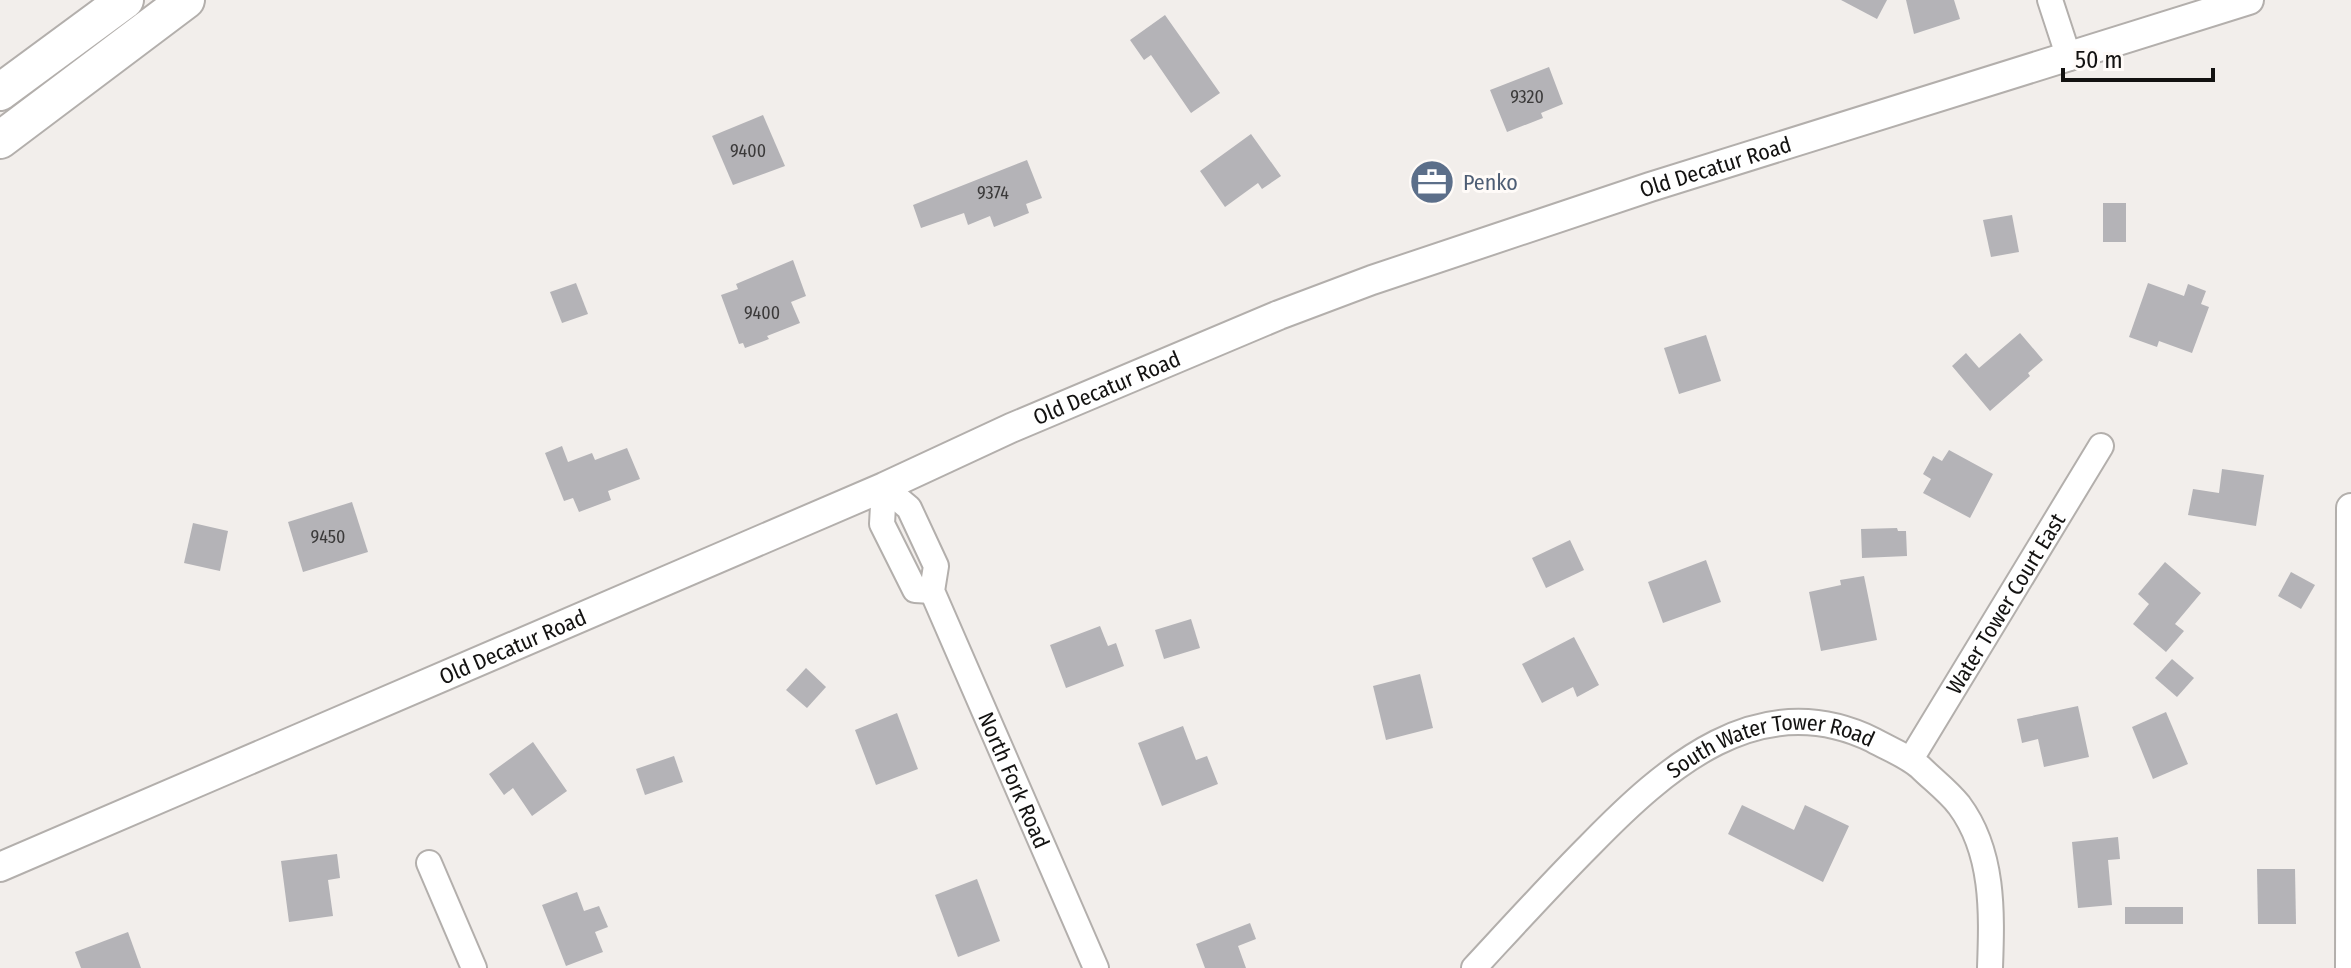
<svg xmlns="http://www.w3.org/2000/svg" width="2351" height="968" font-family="'Fira Sans Condensed',sans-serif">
<rect width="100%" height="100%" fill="#f2eeeb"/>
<g fill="#b4b3b7">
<path d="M1841 0H1887L1877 19Z"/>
<path d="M1906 0H1954L1960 19 1914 34Z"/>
<path d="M1165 15 1220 93 1191 113 1151 55 1144 60 1130 40Z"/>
<path d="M1549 67 1563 104 1541 113 1543 118 1507 132 1490 90Z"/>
<path d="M763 115 785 166 733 185 712 136Z"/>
<path d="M1251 134 1281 176 1262 189 1258 183 1225 207 1200 171Z"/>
<path d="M1027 160 1042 198 1026 204 1029 213 994 227 990 216 968 225 964 213 921 228 913 205Z"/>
<rect x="2103" y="203" width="23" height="39"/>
<path d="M2012 215 2019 252 1991 257 1983 220Z"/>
<path d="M793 260 806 296 791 302 800 323 767 336 769 339 745 348 743 343 739 344 721 295 738 289 736 284Z"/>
<path d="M576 283 588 314 562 323 550 292Z"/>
<path d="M2148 283 2184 296 2188 284 2206 291 2201 304 2209 307 2192 353 2159 341 2157 347 2129 337Z"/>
<path d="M2020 333 2043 360 2028 373 2030 376 1990 411 1952 366 1966 353 1979 368Z"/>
<path d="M1706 335 1721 381 1679 394 1664 348Z"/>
<path d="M562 446 568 462 592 453 595 460 627 448 640 479 608 491 611 500 579 512 573 498 564 501 545 453Z"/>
<path d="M1949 450 1993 474 1970 518 1923 493 1931 479 1923 474 1933 456 1942 461Z"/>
<path d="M2222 469 2264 475 2256 526 2188 515 2193 489 2219 493Z"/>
<path d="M352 502 368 552 303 572 288 522Z"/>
<path d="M193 523 228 531 220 571 184 563Z"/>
<path d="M1897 528 1898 531H1906L1907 556 1862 558 1861 529Z"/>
<path d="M1570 540 1584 570 1546 588 1532 558Z"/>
<path d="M1706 560 1721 602 1663 623 1648 582Z"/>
<path d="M2165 562 2201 593 2175 624 2184 631 2166 652 2133 624 2149 604 2138 594Z"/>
<path d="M2291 572 2315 585 2301 609 2278 596Z"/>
<path d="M1864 576 1877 640 1821 651 1809 592 1841 585 1840 580Z"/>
<path d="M1191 619 1200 648 1164 659 1155 630Z"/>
<path d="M1100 626 1108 646 1116 643 1124 666 1066 688 1050 645Z"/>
<path d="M1574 637 1599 685 1577 697 1573 687 1542 703 1522 664Z"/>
<path d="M2172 659 2194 678 2177 697 2155 678Z"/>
<path d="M806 668 826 687 807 708 786 690Z"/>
<path d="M1420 674 1433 728 1386 740 1373 686Z"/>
<path d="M2078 706 2089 757 2044 767 2038 739 2022 743 2017 719Z"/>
<path d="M2166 712 2188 764 2153 779 2132 727Z"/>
<path d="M897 713 918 769 876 785 855 730Z"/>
<path d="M1183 726 1196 760 1207 756 1218 784 1162 806 1138 743Z"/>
<path d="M533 742 567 791 532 816 513 788 504 795 489 774Z"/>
<path d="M674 756 683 782 645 795 636 769Z"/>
<path d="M1742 805 1794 830 1805 805 1849 826 1823 882 1728 834Z"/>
<path d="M2118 837 2120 859 2108 860 2112 905 2078 908 2072 842Z"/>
<path d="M337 854 340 878 328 880 333 916 289 922 281 861Z"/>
<path d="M2257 869H2295L2296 924H2258Z"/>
<path d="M977 879 1000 941 958 957 935 895Z"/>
<path d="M577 892 584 911 599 906 608 927 595 932 603 952 566 966 542 905Z"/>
<rect x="2125" y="907" width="58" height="17"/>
<path d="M1250 923 1256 939 1238 946 1246 968H1205L1196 944Z"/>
<path d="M128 932 141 968H81L75 952Z"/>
</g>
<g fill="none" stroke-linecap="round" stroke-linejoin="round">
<g stroke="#b3afac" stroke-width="28">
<g id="minor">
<path d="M2050 0 2069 58"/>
<path id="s1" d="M884 487 909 508 936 566 932 591 1096 968"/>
<path d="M884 487 882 524 915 590 932 591"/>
<path id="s2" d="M1911 759 2101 446"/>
<path d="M429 863 474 968"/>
<path id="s3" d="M1474 968C1512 927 1550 885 1590 845 1665 768 1759 684 1873 740 1889 749 1906 755 1920 767 1932 779 1948 791 1959 805 1994 852 1992 912 1990 968"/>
</g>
</g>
<g stroke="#b3afac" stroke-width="32">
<g id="tertiary">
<path id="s4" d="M0 867 884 487 1011 428 1279 315 1372 280 1650 187 2249 0"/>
<path d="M2350 968 2351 508"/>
</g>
</g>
<g stroke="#b3afac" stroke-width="40">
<g id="primary">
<path d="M0 92 125 0"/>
<path d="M0 140 186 0"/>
</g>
</g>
<use href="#minor" stroke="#fff" stroke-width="24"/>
<use href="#tertiary" stroke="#fff" stroke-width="28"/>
<use href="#primary" stroke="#fff" stroke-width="36"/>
</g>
<defs>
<g id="office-disc" transform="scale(2.3)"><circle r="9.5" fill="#5c6f8a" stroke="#fffbf8"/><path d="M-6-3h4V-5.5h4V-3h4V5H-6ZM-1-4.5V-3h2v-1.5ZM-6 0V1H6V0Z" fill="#fff"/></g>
</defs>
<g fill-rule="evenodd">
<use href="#office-disc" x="1432" y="182"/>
</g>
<g text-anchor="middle" stroke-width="6" stroke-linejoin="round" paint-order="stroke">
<g font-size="18" fill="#3b3a3a">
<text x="1527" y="103">9320</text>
<text x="748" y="157">9400</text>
<text x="993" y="199">9374</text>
<text x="762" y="319">9400</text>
<text x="328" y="543">9450</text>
</g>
<g font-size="22" fill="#131211" stroke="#fffbf8">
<text dy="8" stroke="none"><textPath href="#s4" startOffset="1854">Old Decatur Road</textPath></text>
<text dy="8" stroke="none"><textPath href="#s4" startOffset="1206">Old Decatur Road</textPath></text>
<text dy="8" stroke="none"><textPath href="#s2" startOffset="182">Water Tower Court East</textPath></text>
<text dy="8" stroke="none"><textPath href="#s4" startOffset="558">Old Decatur Road</textPath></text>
<text dy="8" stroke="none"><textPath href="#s3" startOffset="386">South Water Tower Road</textPath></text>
<text dy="8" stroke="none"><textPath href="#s1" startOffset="328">North Fork Road</textPath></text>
</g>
<g font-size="22" fill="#4e5e75" stroke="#fffbf8" text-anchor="start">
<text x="1463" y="190">Penko</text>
</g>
</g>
<path d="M2063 68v12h150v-12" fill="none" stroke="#131211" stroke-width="4"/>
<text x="2075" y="68" font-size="24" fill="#131211" stroke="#fffbf8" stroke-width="6" paint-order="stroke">50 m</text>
</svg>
